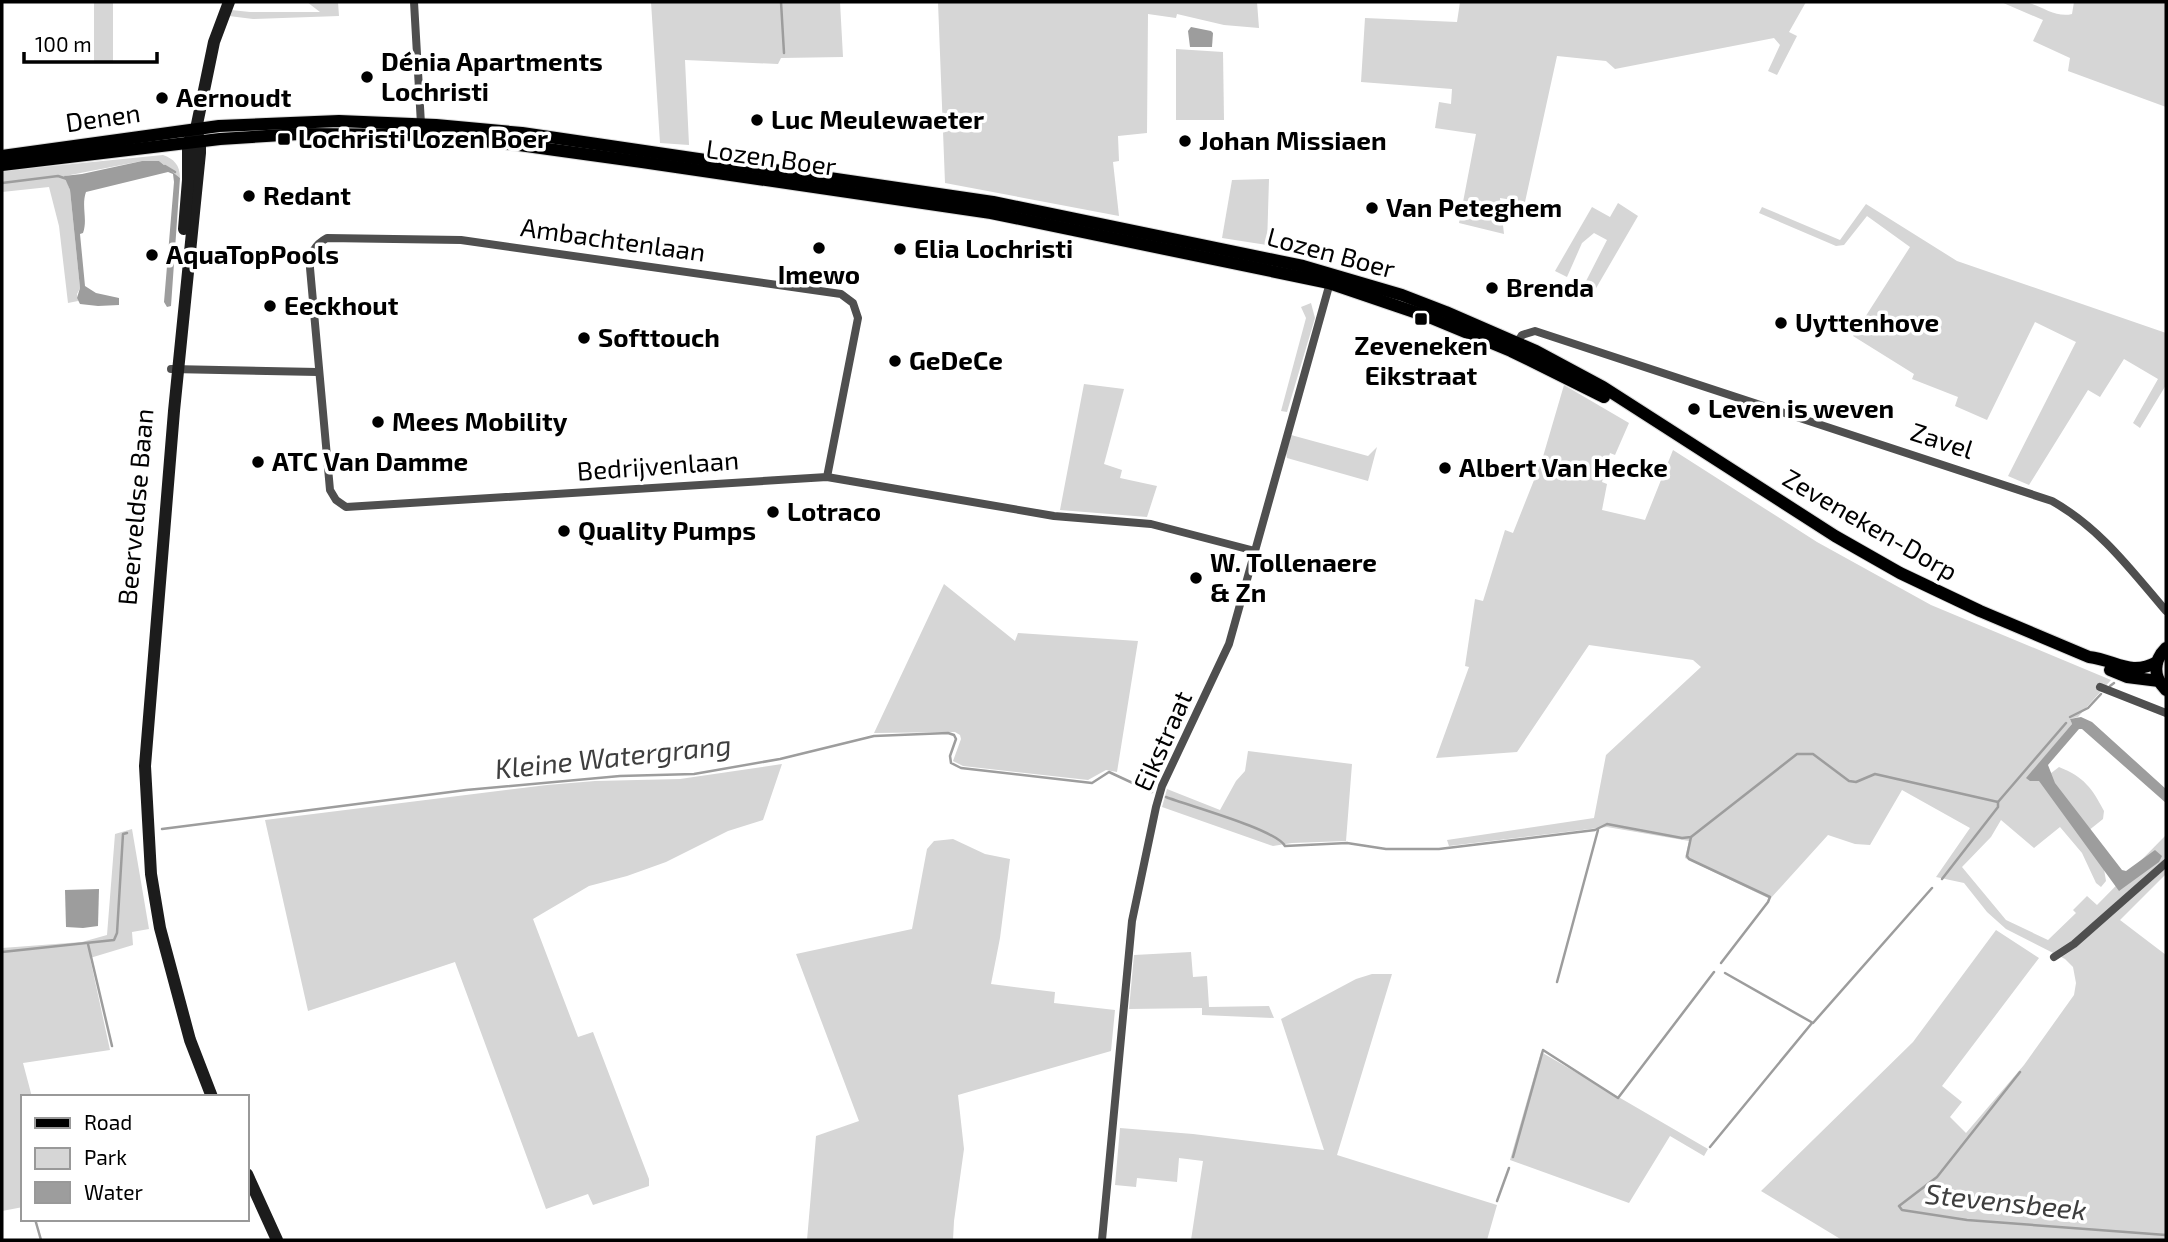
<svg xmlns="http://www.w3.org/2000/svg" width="2168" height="1242" font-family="'Exo 2',sans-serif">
<rect width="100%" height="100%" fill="#fff"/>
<g fill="#d6d6d6">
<path d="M94 2H113V63L94 62Z"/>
<path d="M307 2H338L339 16 253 19 229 16 231 10 250 12H320Z"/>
<path d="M651 2H840L843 57 781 58 778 64 685 60 689 145 660 143Z"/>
<path d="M938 2H1257L1259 28 1224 25 1177 14 1176 18 1148 14 1147 133 1118 136 1119 161 1113 162 1119 216 945 183Z"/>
<path d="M1460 2H1806L1789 32 1797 36 1777 75 1768 71 1780 45 1774 38 1615 69 1606 61 1557 56 1525 202 1500 198 1504 234 1459 223 1476 134 1435 128 1439 102 1451 104 1452 89 1361 82 1365 18 1457 22Z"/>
<path d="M2001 2C2009 2 2021 0 2029 3 2043 7 2057 18 2072 14L2074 2H2166V107L2068 71 2070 58 2033 41 2043 20Z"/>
<path d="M1176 49 1223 52 1224 120H1176Z"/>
<path d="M163 155C174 159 180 165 180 178L159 161H142L65 176 70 190 80 288 77 294 78 301 68 303 59 226 49 187 2 192V171Z"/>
<path d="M1269 179 1267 245 1222 238 1232 180Z"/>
<path d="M1618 203 1638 216 1595 290 1584 285 1607 240 1594 233 1582 243 1567 277 1555 271 1592 207 1610 217Z"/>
<path d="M1866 204 1957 261 2166 333V385L2140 428 2133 423 2158 379 2124 359 2100 397 2088 390 2029 485 2008 476 2076 342 2035 322 1987 420 1955 406 1958 397 1912 379 1914 374 1853 336 1910 247 1867 216 1844 245 1836 246 1759 213 1762 207 1840 240Z"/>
<path d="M1311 303 1315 318 1287 412 1281 411 1306 318 1301 307Z"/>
<path d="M1084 384 1124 389 1104 464 1122 470 1120 478 1157 486 1147 517 1060 510Z"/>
<path d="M1564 385 1629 423 1615 455 1610 453 1602 482 1607 484 1602 510 1645 520 1673 450 1817 542 1931 605 2111 680 2078 717 2070 719 2072 724 2027 778C2038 786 2049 774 2059 767 2084 777 2092 788 2104 811L2103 819 2088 831 2104 869 2106 881 2101 887 2096 883 2082 853 2060 827 2034 848 2001 820 1991 837 1962 867 2006 920 2048 940 2076 913 2073 910 2087 896 2097 905 2166 835V874L2120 920 2166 955V1240H1842L1761 1191 1913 1042 1996 930 2039 958 1942 1086 1962 1102 1950 1117 1966 1133 2024 1065 2074 995 2076 983 2073 967 2065 959 2006 929 1987 912 1964 883 1936 877 1970 828 1902 790 1870 845 1855 844 1828 835 1770 899 1685 858 1689 841 1607 827 1449 846 1447 840 1594 818 1606 755 1701 667 1693 660 1589 645 1517 752 1436 758 1469 667 1465 666 1475 599 1483 601 1505 530 1513 533 1542 460Z"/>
<path d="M1291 435 1368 456 1377 447 1368 481 1287 458 1286 453Z"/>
<path d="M944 584 1015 641 1018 633 1138 641 1117 772 1106 770 1088 780 963 766 953 761 961 739 960 735 955 732 874 733Z"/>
<path d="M1248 751 1352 764 1346 841 1292 843 1273 846 1162 807 1167 789 1220 810 1236 781 1245 771Z"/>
<path d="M782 764 763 820 728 831 666 862 627 876 589 886 533 919 578 1037 593 1032 649 1179V1186L593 1205 588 1194 546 1209 455 962 308 1011 265 820 547 785 595 781 680 779Z"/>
<path d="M132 829 149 929 132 932 133 945 90 958 110 1050 23 1063 32 1097H23V1207L2 1211V948L82 942 107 935 115 834Z"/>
<path d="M953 839 985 854 1010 859 1000 938 991 984 1055 992 1054 1003 1115 1010 1111 1051 958 1095 964 1149 954 1221 953 1240H807L816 1136 859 1121 796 954 912 929 927 849 934 841Z"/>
<path d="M1191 952 1193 977 1207 976 1209 1007 1269 1006 1274 1018 1202 1015V1008L1129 1009 1134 955Z"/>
<path d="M1372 974H1392L1337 1155 1497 1205 1487 1240H1191L1203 1161 1179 1158 1177 1182 1137 1178 1136 1187 1115 1185 1120 1128 1193 1134 1324 1150 1281 1019 1356 979Z"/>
<path d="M1541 1052 1708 1149 1704 1156 1670 1136 1629 1203 1510 1160Z"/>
</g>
<g fill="#9d9d9d">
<path d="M1191 27 1211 31 1213 33 1212 47H1190L1188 31Z"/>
<path d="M142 161H159L180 178 171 306 167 307 164 302 174 182 173 174 168 172 86 192C81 206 88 219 83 233L80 234 85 286 96 293 119 298V305L98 306 80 304 77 298 80 288 70 190 64 176 82 174Z"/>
<path d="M2081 717 2092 722 2166 789V803L2082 729H2079L2048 765 2055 783 2122 870 2126 871 2155 850 2162 856 2159 862 2119 891 2039 781H2030L2026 778 2072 724 2070 719Z"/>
<path d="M99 889 98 926 83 928 66 927 65 890Z"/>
</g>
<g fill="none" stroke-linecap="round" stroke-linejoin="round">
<g stroke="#9d9d9d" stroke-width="2.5">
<path d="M781 2 784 53"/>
<path d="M165 166 175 172"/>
<path d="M2 183 58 176 67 179"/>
<path d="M2110 686 2114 683"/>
<path d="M2070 717 2088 708 2101 694"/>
<path d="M1166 797C1189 806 1275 829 1285 846L1347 843 1386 849H1439L1595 830 1607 824 1682 838 1691 837 1797 754H1813L1849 781 1856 782 1875 774 1998 802 2066 723"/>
<path d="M162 829 466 790 620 776 694 774 780 759 874 736 948 733 954 735 956 739 950 756 951 763 961 768 1092 783 1109 772 1152 792"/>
<path d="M1691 837 1687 856 1689 859 1770 897 1768 902 1721 963"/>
<path d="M1942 879 1998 807V802"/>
<path d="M88 944 112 1046"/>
<path d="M2 952 114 940 117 933 123 834 127 833"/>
<path d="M1725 973 1813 1023 1932 888"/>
<path d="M1557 982 1598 830"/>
<path d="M2020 1072 1937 1177 1899 1206 1902 1210 1967 1220 2166 1235"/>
<path d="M1710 1147 1812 1023"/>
<path d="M1513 1157 1543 1050 1618 1098 1714 972"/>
<path d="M1497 1201 1509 1168"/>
<path d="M35 1219 41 1240"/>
</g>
<g stroke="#dbdbdb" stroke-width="14">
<g id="primary">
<path d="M2 156 219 126 339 121 436 125 522 133 993 202 1303 266 1402 295 1446 312 1536 351 1603 387 1835 536 1900 573 1980 611 2089 657C2116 660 2130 677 2157 662"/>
<path d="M2 165 220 139 299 134 429 135 519 145 642 162 991 213 1329 283 1429 317 1511 351 1604 397"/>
<path d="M2166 648C2153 661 2153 677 2166 690"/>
<path d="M2110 670 2127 677 2159 681"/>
</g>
</g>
<g stroke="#4f4f4f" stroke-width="8">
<path d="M414 2 421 124"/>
<path d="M1515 346 1522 335 1535 331 2052 501C2100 528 2131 570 2166 611"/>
<path d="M171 369 318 372"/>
<path d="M827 477 858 318 853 303 841 294 461 240 327 238C314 245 310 254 310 268L330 490 336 500 346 507 827 477 1054 516 1151 524 1255 551"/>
<path d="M2100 687 2166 713"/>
<path d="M2054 957 2074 944 2166 863"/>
<path d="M1102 1240 1132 921 1156 807 1162 786 1229 644 1331 279"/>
</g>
<g stroke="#1c1c1c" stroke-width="12">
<path d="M196 129 200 143V153L174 411 145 766 151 874 160 928 190 1040 212 1097"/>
<path d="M184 229 188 180V143L196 129 214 42 229 2"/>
<path d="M247 1174 277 1240"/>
</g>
<use href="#primary" stroke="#000" stroke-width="12"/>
</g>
<g fill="#000" stroke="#fff" stroke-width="2.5">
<circle cx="367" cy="77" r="7"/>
<circle cx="162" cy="98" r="7"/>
<circle cx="757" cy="120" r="7"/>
<rect x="277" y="132" width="14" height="14" rx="3.5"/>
<circle cx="1185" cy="141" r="7"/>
<circle cx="249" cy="196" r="7"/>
<circle cx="1372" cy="208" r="7"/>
<circle cx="819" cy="248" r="7"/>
<circle cx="900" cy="249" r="7"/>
<circle cx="152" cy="255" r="7"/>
<circle cx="1492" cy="288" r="7"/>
<circle cx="270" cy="306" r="7"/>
<rect x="1414" y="312" width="14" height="14" rx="3.5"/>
<circle cx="1781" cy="323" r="7"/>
<circle cx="584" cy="338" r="7"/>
<circle cx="895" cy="361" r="7"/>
<circle cx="1694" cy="409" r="7"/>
<circle cx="378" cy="422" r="7"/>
<circle cx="258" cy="462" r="7"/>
<circle cx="1445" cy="468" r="7"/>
<circle cx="773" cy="512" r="7"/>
<circle cx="564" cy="531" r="7"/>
<circle cx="1196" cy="578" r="7"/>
</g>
<g text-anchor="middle" stroke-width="7" stroke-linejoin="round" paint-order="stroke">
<g font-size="26" font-weight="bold" fill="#000" stroke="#fff" text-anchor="start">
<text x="381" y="71">Dénia Apartments<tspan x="381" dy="30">Lochristi</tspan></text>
<text x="176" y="107">Aernoudt</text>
<text x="771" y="129">Luc Meulewaeter</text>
<text x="298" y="148">Lochristi Lozen Boer</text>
<text x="1199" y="150">Johan Missiaen</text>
<text x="263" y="205">Redant</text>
<text x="1386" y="217">Van Peteghem</text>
<text x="914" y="258">Elia Lochristi</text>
<text x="166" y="264">AquaTopPools</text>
<text x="819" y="284" text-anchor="middle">Imewo</text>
<text x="1506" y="297">Brenda</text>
<text x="284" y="315">Eeckhout</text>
<text x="1795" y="332">Uyttenhove</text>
<text x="598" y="347">Softtouch</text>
<text x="1421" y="355" text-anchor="middle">Zeveneken<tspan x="1421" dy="30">Eikstraat</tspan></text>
<text x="909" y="370">GeDeCe</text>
<text x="1708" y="418">Leven is weven</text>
<text x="392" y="431">Mees Mobility</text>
<text x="272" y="471">ATC Van Damme</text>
<text x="1459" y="477">Albert Van Hecke</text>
<text x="787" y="521">Lotraco</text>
<text x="578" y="540">Quality Pumps</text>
<text x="1210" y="572">W. Tollenaere<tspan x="1210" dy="30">&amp; Zn</tspan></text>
</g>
<g font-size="26" fill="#000" stroke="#fff">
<text transform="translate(103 118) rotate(-8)" y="9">Denen</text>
<text transform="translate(771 158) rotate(8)" y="9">Lozen Boer</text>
<text transform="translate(613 240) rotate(8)" y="9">Ambachtenlaan</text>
<text transform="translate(1331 253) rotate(15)" y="9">Lozen Boer</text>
<text transform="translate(1942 441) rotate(18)" y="9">Zavel</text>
<text transform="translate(658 466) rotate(-4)" y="9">Bedrijvenlaan</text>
<text transform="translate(136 507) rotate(-85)" y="9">Beerveldse Baan</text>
<text transform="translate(1870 525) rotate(30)" y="9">Zeveneken-Dorp</text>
<text transform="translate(1163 741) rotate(-66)" y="9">Eikstraat</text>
</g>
<g font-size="28" font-style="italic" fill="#3e3e3e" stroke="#fff">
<text transform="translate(613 757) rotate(-6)" y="10">Kleine Watergrang</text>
<text transform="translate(2006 1202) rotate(6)" y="10">Stevensbeek</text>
</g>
</g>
<rect width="2168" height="1242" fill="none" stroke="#000000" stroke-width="7"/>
<rect x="21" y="1095" width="228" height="126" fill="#ffffff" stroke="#999999" stroke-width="2"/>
<rect x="35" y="1118" width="35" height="10" fill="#000000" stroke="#999999" stroke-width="2"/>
<text x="84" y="1130" font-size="21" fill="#000000">Road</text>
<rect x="35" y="1148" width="35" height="21" fill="#d6d6d6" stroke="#999999" stroke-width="2"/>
<text x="84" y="1165" font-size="21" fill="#000000">Park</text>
<rect x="35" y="1182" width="35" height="21" fill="#9d9d9d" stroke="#999999" stroke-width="2"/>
<text x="84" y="1200" font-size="21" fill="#000000">Water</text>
<path d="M24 52v10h133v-10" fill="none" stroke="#000000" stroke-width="3.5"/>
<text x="35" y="52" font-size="21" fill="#000000" stroke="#ffffff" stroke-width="5" paint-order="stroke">100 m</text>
</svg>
